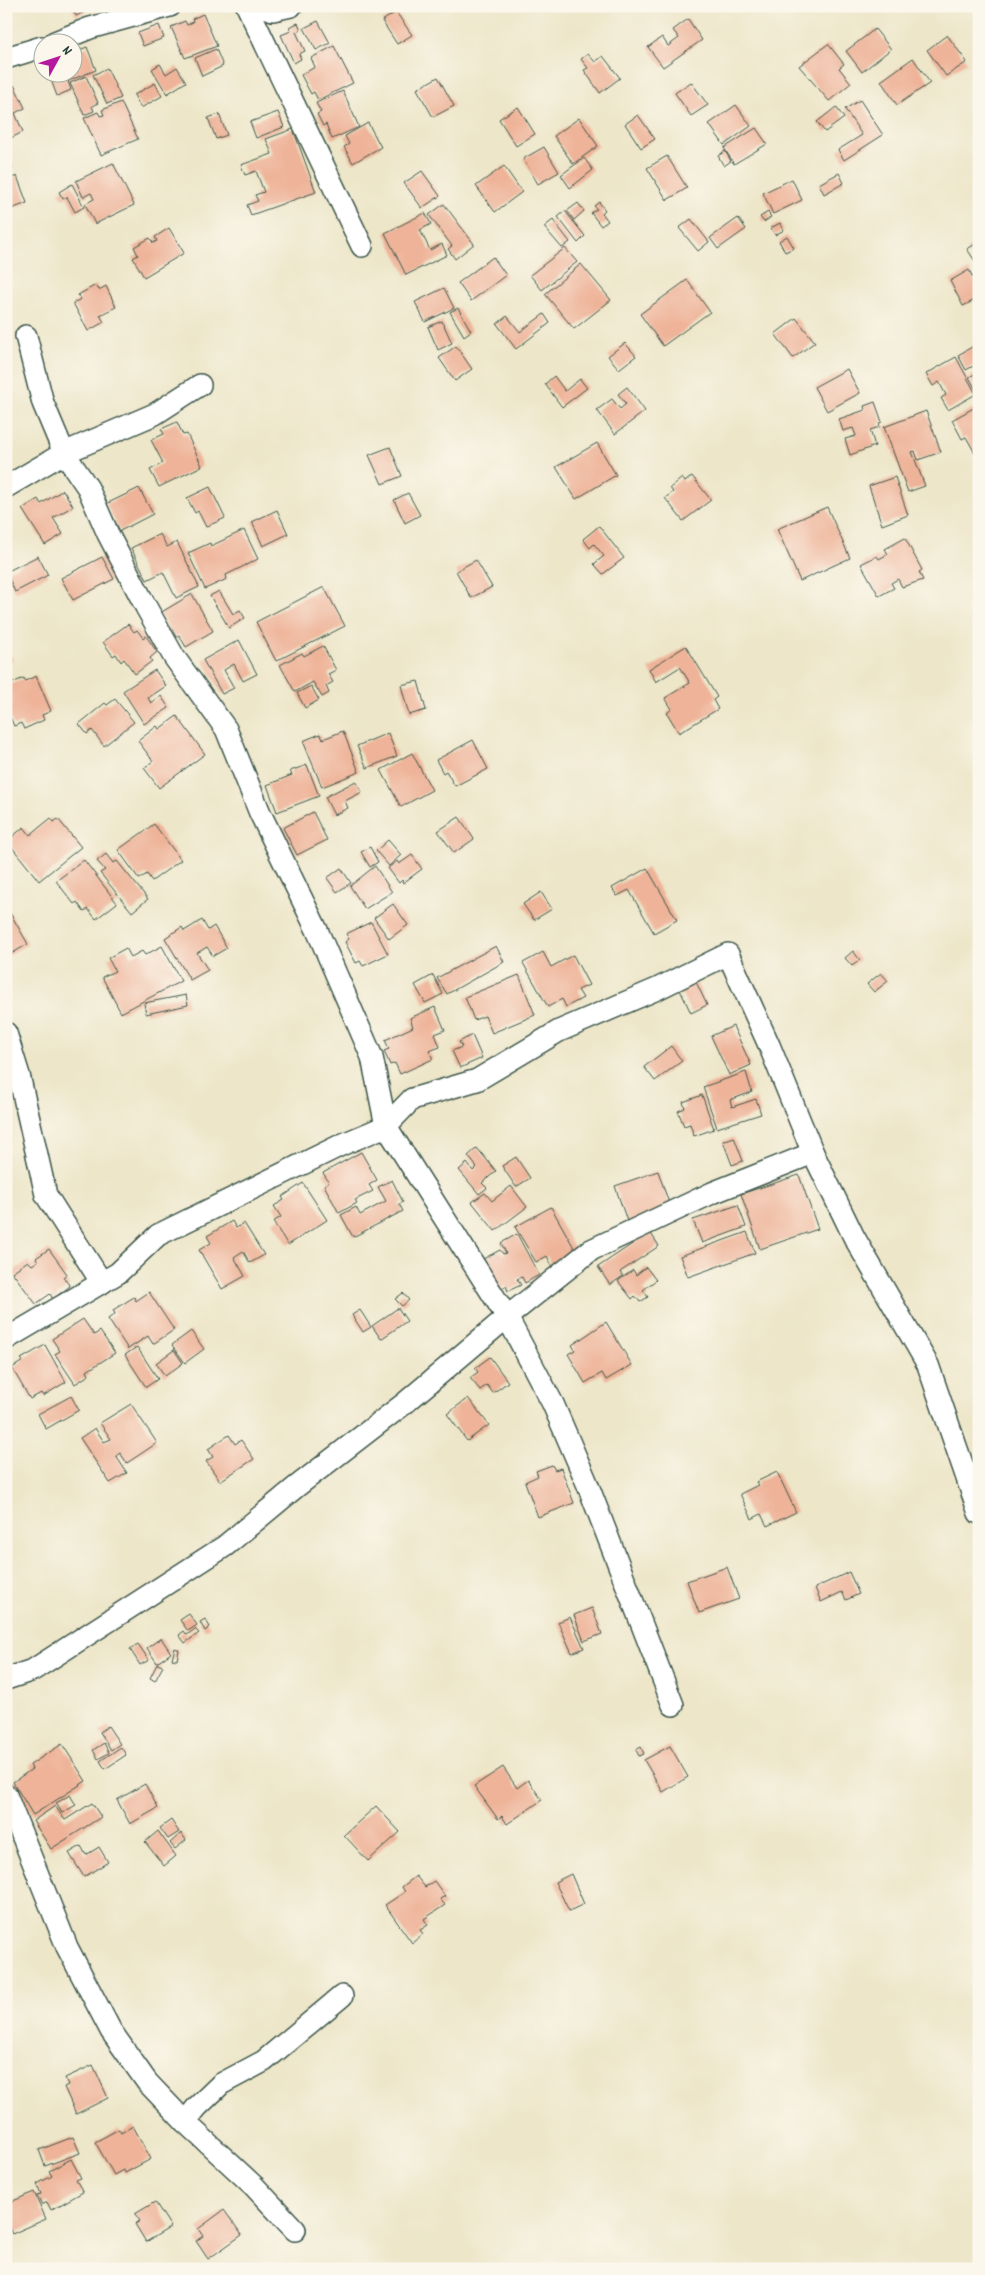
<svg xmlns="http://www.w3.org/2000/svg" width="985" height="2275" font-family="Dekko,sans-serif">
<rect width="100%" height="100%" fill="#fbf7ec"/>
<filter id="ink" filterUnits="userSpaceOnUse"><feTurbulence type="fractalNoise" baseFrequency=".02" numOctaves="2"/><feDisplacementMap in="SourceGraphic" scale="10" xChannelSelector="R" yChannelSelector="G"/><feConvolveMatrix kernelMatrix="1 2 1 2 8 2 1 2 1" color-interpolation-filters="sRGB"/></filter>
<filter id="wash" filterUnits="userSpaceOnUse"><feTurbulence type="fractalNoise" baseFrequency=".0096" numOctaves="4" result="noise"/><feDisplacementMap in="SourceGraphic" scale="20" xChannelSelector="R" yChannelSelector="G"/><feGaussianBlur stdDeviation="1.12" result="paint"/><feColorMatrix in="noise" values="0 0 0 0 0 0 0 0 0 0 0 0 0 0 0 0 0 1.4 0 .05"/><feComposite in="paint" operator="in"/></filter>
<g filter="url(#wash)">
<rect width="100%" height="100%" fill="#ede6c9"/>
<g id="blocks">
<g fill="#eeb398">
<path d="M71 6H96L76 16Z"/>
<path d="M396 12 412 35 397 44 382 21Z"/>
<path d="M203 14 217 46 185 58 171 27 185 21 187 25 193 22 192 19Z"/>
<path d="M688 19 702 40 663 67 648 47 662 37 668 46 679 38 673 30Z"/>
<path d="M318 21 330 43 316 50 304 28Z"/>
<path d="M298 23 301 30 296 32 305 51 299 54 301 59 294 63 281 35 291 31 289 27Z"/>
<path d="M159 25 164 38 143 46 138 33Z"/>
<path d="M875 29 891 49 862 72 846 51Z"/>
<path d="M947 35 967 62 946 76 927 50Z"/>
<path d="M828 44 844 64 839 68 851 83 829 101 799 66Z"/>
<path d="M334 46 353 83 318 100 314 92 311 94 301 75 315 67 311 58Z"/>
<path d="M87 47 96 70 68 81 71 90 57 96 48 72H72V53Z"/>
<path d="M216 49 223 66 202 76 195 58Z"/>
<path d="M588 54 595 62 603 56 620 78 600 93 584 70 588 68 581 59Z"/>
<path d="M913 58 930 83 897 105 881 81Z"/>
<path d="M160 64 166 74 177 67 186 82 167 94 152 69Z"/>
<path d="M107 68 121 98 107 104 93 75Z"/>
<path d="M86 76 98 103 92 106 94 111 84 115 70 83Z"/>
<path d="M438 77 454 106 433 117 417 89Z"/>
<path d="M691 82 708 105 691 116 675 93Z"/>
<path d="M155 83 162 96 141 108 134 95Z"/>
<path d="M14 85 25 108 15 113 23 132 9 139 6 134V88Z"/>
<path d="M343 91 359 127 332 139 326 124 323 126 317 114 321 112 316 103Z"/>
<path d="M860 100 883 135 844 160 838 150 862 135 845 109Z"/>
<path d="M121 102 138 139 101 155 84 118 98 112 100 116 104 115 102 110Z"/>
<path d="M736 105 751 126 724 145 709 124Z"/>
<path d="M518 107 535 134 516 146 499 119Z"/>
<path d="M836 107 844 118 825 132 817 122Z"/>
<path d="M278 112 284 127 256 138 250 122Z"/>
<path d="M219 114 227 135 216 139 208 118Z"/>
<path d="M638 115 655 139 641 148 625 124Z"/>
<path d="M579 118 598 146 573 164 554 136Z"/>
<path d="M368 123 381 147 353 163 344 147 349 144 345 136Z"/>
<path d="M756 128 767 144 734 164 724 148Z"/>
<path d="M293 129 316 192 251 215 247 205 258 201 255 195 264 192 256 171 245 175 241 165 272 154 266 139Z"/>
<path d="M544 147 559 172 538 184 523 159Z"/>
<path d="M6 149 13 168 6 170Z"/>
<path d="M725 151 731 161 724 166 718 156Z"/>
<path d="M667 156 687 188 667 200 647 168Z"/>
<path d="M584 158 593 170 570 188 561 175Z"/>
<path d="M113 163 134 205 95 224 85 204 94 199 91 193 83 197 76 181Z"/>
<path d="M504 166 522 192 495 212 476 186Z"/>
<path d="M422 171 440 196 422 208 404 183Z"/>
<path d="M839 173 844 183 824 194 819 184Z"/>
<path d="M17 176 27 203 6 211V180Z"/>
<path d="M792 179 802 200 773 214 763 193Z"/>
<path d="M72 184 84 207 75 212 67 197 63 199 59 192Z"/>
<path d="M599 202 605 210 602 213 608 221 601 226 591 213 597 209 594 206Z"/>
<path d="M578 203 584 211 574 220 567 211Z"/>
<path d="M444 204 474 244 455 259 448 249 452 246 429 215Z"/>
<path d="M565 211 585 236 578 243 558 217Z"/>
<path d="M768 212 771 217 764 222 760 217Z"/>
<path d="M425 213 431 224 420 230 430 250 442 244 447 255 406 275 385 233Z"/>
<path d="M738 218 746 229 718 249 710 238Z"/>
<path d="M691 219 709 242 698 251 679 228Z"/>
<path d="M553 220 570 242 562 248 544 227Z"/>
<path d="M780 223 784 230 775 235 771 228Z"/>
<path d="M169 228 184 253 144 277 133 258 138 255 134 247 150 238 153 243 157 241 155 237Z"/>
<path d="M787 236 794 248 785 252 779 241Z"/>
<path d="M979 242V263L977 264 967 249Z"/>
<path d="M565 248 577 262 542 290 530 275Z"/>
<path d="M493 257 506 275 471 301 458 283Z"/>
<path d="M581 264 611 300 574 329 545 294Z"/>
<path d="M969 270 979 289V298L963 306 950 281Z"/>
<path d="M687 280 710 312 663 346 640 314Z"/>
<path d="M96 285 99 290 106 286 116 307 100 315 104 322 88 331 73 303 81 299 78 295Z"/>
<path d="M444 288 454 308 425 322 415 302Z"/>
<path d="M458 308 471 331 464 336 450 312Z"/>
<path d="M544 314 550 323 516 349 497 324 507 316 520 332Z"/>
<path d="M796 318 815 342 793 358 775 334Z"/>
<path d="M442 321 452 343 438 350 428 327Z"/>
<path d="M625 343 636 356 619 369 608 356Z"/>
<path d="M979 343V363L966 370 958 355Z"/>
<path d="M456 346 472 369 455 381 439 358Z"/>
<path d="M956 357 976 394 948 410 941 398 946 395 939 382 933 386 926 374Z"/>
<path d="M847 369 860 393 827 411 814 387Z"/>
<path d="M979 372V395L969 377Z"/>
<path d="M554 376 565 391 580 379 587 388 562 407 545 384Z"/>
<path d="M627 387 645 411 615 434 597 410 612 399 620 409 626 404 618 394Z"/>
<path d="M875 402 882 422 879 423 880 427 870 430 875 446 850 455 845 439 856 436 853 428 843 431 839 419 865 410 864 406Z"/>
<path d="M979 405V460L966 437 962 439 952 420Z"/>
<path d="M926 411 941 452 918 460 915 451 912 452 925 486 908 492 884 427Z"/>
<path d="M177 422 183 435 187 434 202 466 159 487 150 470 163 463 151 440 164 434 161 429Z"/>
<path d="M597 443 616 475 576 499 556 467Z"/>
<path d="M390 447 402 476 382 484 369 455Z"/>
<path d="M692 476 711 500 683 521 665 498 673 492 670 488 682 478 685 482Z"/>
<path d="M895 477 908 515 882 525 869 486Z"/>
<path d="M210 487 225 518 206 527 198 511 195 513 187 498Z"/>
<path d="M139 488 153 514 120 531 106 504Z"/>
<path d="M63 490 73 506 53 518 63 534 45 545 22 509 38 499 41 504Z"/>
<path d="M408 493 420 515 405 523 394 500Z"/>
<path d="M827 507 850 558 800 581 777 529Z"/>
<path d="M277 510 288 534 263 546 252 522Z"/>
<path d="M599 526 624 558 603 574 594 564 604 556 594 544 590 548 583 539Z"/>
<path d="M244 530 258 559 226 575 227 579 205 589 188 553 210 543 211 546Z"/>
<path d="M160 534 167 547 177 542 199 587 176 598 163 572 147 580 131 548Z"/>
<path d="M905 538 922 570 919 572 923 580 902 587 898 579 891 583 894 588 879 596 861 564 877 556 879 559 888 554 885 549Z"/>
<path d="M38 556 48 575 15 592 6 572Z"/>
<path d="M102 557 114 579 73 600 61 578Z"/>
<path d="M476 560 492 587 471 598 456 571Z"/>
<path d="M324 587 345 626 276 661 256 622Z"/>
<path d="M219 591 233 614 240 610 245 618 229 628 210 596Z"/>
<path d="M192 594 213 631 186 647 179 635 174 638 160 613Z"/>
<path d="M128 624 134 632 137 630 143 638 146 636 157 652 150 658 152 661 135 674 124 659 121 662 116 654 113 656 103 642Z"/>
<path d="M239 640 257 674 243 681 234 664 224 670 234 688 222 694 203 660Z"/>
<path d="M6 645 13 660 6 663Z"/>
<path d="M323 646 336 670 328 674 333 682 326 686 329 693 322 697 313 682 295 692 280 665 302 653 304 656Z"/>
<path d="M686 646 717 697 713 700 718 709 679 733 667 713 672 709 665 698 690 683 680 667 656 682 649 669Z"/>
<path d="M155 670 166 686 148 698 151 703 161 696 169 708 144 724 123 691Z"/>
<path d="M36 676 51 711 42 715 44 720 24 729 21 723 14 726 10 717 6 719 7 685 24 678 25 681Z"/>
<path d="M418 681 426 710 409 715 401 685Z"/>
<path d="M311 686 319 700 305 708 297 693Z"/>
<path d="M115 699 134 722 104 746 92 730 87 734 79 724 105 703 107 705Z"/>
<path d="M177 716 205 754 159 788 144 768 153 761 138 741 157 726 159 729Z"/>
<path d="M343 731 359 772 322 787 303 741 320 734 323 739Z"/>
<path d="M388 733 397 756 367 768 357 746Z"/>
<path d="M473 740 488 769 455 786 446 771 443 773 436 760Z"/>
<path d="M412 753 432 790 401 807 381 770Z"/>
<path d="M307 765 319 796 277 812 267 785 292 775 290 771Z"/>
<path d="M356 781 362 792 345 801 348 808 334 815 325 797Z"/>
<path d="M313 812 327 840 297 855 283 828Z"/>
<path d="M459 817 474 839 454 853 438 831Z"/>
<path d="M51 818 54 822 58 819 81 847 39 881 7 841 24 827 30 835Z"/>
<path d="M154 824 181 860 152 881 147 874 139 879 118 850Z"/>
<path d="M388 840 401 855 389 866 376 851Z"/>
<path d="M370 847 378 862 370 867 361 852Z"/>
<path d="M106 854 113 863 117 861 148 899 132 912 100 873 105 870 97 861Z"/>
<path d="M412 855 422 869 403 883 402 880 399 883 388 868 397 861 399 864Z"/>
<path d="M84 860 117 903 96 919 88 909 84 912 77 902 74 904 56 881Z"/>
<path d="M375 866 392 892 365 909 350 886Z"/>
<path d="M341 868 351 883 337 892 327 878Z"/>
<path d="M647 868 677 920 654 933 629 890 617 896 612 888Z"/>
<path d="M541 892 552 909 534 920 523 904Z"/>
<path d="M393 904 408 925 389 939 374 918Z"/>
<path d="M6 906 28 944 6 957Z"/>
<path d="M202 920 208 930 214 926 227 948 213 956 207 947 197 953 208 970 190 980 165 938 182 927 184 931Z"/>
<path d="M371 922 388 954 363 966 360 961 356 963 345 942 349 939 346 934Z"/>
<path d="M162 946 181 981 121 1013 102 977 115 971 108 958 126 948 131 957 142 951 145 955Z"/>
<path d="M496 946 504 962 447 994 437 978Z"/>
<path d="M853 951 860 960 852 966 845 958Z"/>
<path d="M543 952 551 967 573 955 589 985 578 990 583 998 566 1007 562 999 548 1007 523 963Z"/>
<path d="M881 973 888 981 874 992 867 984Z"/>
<path d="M433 975 443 994 425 1003 415 985Z"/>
<path d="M519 975 535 1015 492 1033 485 1016 474 1020 465 997Z"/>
<path d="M696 982 707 1005 691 1013 680 990Z"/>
<path d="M186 995 188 1005 146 1014 144 1003Z"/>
<path d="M435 1007 445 1030 435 1034 440 1047 429 1051 433 1059 400 1074 395 1063 390 1065 384 1051 389 1049 385 1040 413 1027 410 1018Z"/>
<path d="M733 1026 751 1065 729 1075 711 1036Z"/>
<path d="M472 1035 482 1058 460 1068 452 1051 462 1047 459 1042Z"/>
<path d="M671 1046 682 1061 655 1081 644 1067Z"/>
<path d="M746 1072 752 1092 730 1100 732 1107 756 1099 761 1114 717 1128 703 1087Z"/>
<path d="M702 1095 714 1129 694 1136 690 1124 684 1126 678 1111 685 1108 683 1102Z"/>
<path d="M734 1137 743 1161 732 1165 723 1141Z"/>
<path d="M477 1148 496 1171 482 1183 487 1188 479 1194 459 1170 467 1163 473 1171 477 1167 468 1156Z"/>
<path d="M361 1152 377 1180 369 1185 373 1191 355 1200 357 1203 339 1213 324 1185 329 1182 323 1173Z"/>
<path d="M516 1157 530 1178 516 1187 502 1166Z"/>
<path d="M658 1171 671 1209 628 1224 615 1186Z"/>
<path d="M799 1175 818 1229 760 1249 741 1194Z"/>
<path d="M392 1180 403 1202 399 1204 403 1211 353 1237 341 1215 356 1207 360 1215 386 1201 378 1187Z"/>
<path d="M303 1183 327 1220 288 1245 273 1222 281 1217 274 1206 284 1200 282 1197Z"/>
<path d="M511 1186 527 1207 495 1231 472 1202 485 1193 492 1201Z"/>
<path d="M738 1205 746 1227 702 1243 693 1220Z"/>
<path d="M551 1207 577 1253 552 1266 547 1256 536 1262 515 1227Z"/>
<path d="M232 1221 236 1228 244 1223 264 1255 250 1263 243 1251 234 1257 245 1276 222 1289 199 1250 211 1243 207 1236Z"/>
<path d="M650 1232 659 1246 620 1272 623 1276 610 1285 598 1267Z"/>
<path d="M747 1232 755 1253 688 1277 680 1256Z"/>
<path d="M517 1234 539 1275 525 1283 522 1277 517 1279 521 1285 508 1291 506 1286 499 1289 483 1259 500 1250 503 1254 506 1253 501 1243Z"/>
<path d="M49 1249 67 1274 63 1277 70 1286 53 1299 50 1294 36 1304 12 1272 28 1261 32 1265 38 1261 36 1258Z"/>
<path d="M646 1267 656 1280 643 1290 648 1297 640 1302 635 1296 632 1299 618 1281 633 1270 636 1275Z"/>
<path d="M149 1292 174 1330 153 1344 148 1336 128 1349 108 1319 115 1314 113 1310 134 1297 136 1301Z"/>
<path d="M403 1293 409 1300 402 1306 395 1299Z"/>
<path d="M398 1308 407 1321 381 1339 372 1326Z"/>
<path d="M360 1310 371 1327 363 1332 352 1315Z"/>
<path d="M83 1319 94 1335 100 1331 115 1353 87 1371 89 1375 75 1384 55 1354 60 1351 52 1339Z"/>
<path d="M606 1322 632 1365 606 1380 602 1373 585 1383 568 1354 575 1350 572 1345Z"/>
<path d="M191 1331 204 1349 185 1363 172 1345Z"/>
<path d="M45 1345 66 1382 43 1396 41 1393 30 1399 12 1368 23 1361 21 1359Z"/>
<path d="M137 1347 158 1379 146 1387 125 1355Z"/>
<path d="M174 1350 183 1363 165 1376 156 1363Z"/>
<path d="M490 1357 508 1382 493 1393 487 1385 480 1390 470 1378 478 1372 475 1368Z"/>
<path d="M71 1396 79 1410 46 1429 38 1414Z"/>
<path d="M468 1398 489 1425 467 1441 447 1414Z"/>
<path d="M131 1404 157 1443 127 1463 120 1453 116 1456 127 1473 110 1483 80 1438 95 1428 104 1442 111 1439 100 1423Z"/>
<path d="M229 1435 235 1444 241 1440 254 1459 220 1481 206 1461 213 1457 208 1449Z"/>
<path d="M552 1465 555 1470 561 1468 574 1503 538 1517 525 1482 538 1476 536 1471Z"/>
<path d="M777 1472 796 1512 767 1526 761 1514 752 1519 740 1494 758 1485 756 1482Z"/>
<path d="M727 1567 739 1599 699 1613 687 1581Z"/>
<path d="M849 1572 859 1594 846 1600 842 1592 821 1602 815 1588Z"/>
<path d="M592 1608 602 1634 584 1641 574 1615Z"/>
<path d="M189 1614 197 1625 188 1631 180 1620Z"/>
<path d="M570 1617 584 1648 572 1653 558 1622Z"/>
<path d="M205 1619 210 1627 205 1631 200 1622Z"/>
<path d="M195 1629 199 1633 185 1643 179 1635 184 1631 187 1635Z"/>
<path d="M161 1638 171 1653 157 1663 147 1648Z"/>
<path d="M138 1644 149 1660 140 1665 130 1649Z"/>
<path d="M175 1648 179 1650 177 1660 172 1659Z"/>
<path d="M157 1664 163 1666 155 1681 150 1678Z"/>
<path d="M108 1726 120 1744 111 1750 100 1732Z"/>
<path d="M104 1743 109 1753 98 1759 93 1750Z"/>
<path d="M62 1744 86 1781 33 1815 13 1782 32 1769 30 1765Z"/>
<path d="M670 1746 688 1777 663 1792 644 1760Z"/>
<path d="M121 1747 126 1755 105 1769 100 1761Z"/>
<path d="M641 1747 644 1754 639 1756 636 1750Z"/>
<path d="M503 1767 517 1788 528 1780 542 1800 507 1824 502 1816 498 1819 474 1786Z"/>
<path d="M145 1784 158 1808 130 1824 117 1800Z"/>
<path d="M70 1795 76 1805 62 1813 56 1803Z"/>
<path d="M92 1803 101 1817 51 1849 33 1821 55 1806 65 1820Z"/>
<path d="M376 1806 400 1832 368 1861 344 1835Z"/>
<path d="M171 1820 179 1832 168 1839 160 1828Z"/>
<path d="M158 1831 176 1856 164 1866 145 1842Z"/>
<path d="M181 1833 186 1840 175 1849 170 1843Z"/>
<path d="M81 1846 86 1855 99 1847 108 1862 84 1877 69 1853Z"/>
<path d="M571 1874 584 1904 569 1911 555 1882Z"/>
<path d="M416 1876 425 1887 434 1881 445 1896 440 1899 445 1905 424 1919 428 1925 420 1930 423 1934 412 1943 385 1905 405 1892 402 1887Z"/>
<path d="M93 2065 108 2098 76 2114 64 2087 68 2085 65 2078Z"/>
<path d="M133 2126 151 2159 125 2173 123 2170 114 2175 95 2142 119 2129 121 2133Z"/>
<path d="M73 2137 80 2153 45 2166 39 2150Z"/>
<path d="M71 2159 81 2178 76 2180 83 2192 51 2210 47 2202 42 2205 37 2195 41 2194 37 2184 52 2176 49 2171Z"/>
<path d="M34 2192 46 2219 12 2234 6 2221V2204Z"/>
<path d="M155 2202 171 2227 146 2242 135 2224 140 2221 135 2214Z"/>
<path d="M224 2210 242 2235 208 2259 196 2241 203 2236 198 2229Z"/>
</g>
</g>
</g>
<g filter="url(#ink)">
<use href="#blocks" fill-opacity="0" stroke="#3e564a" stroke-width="1"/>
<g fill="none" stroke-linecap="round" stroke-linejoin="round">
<g stroke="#3e564a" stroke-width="24">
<g id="minor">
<path d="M247 6 362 246"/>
<path d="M263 6 273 10 291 6"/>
<path d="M55 42 90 28 170 6"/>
<path d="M6 58 42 47"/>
<path d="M26 336 43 403 64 453 88 488 108 534 146 607 174 657 226 729 260 813 317 930 372 1057 386 1126 507 1317 553 1404 587 1483 673 1705"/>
<path d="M6 487 64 453 155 414 200 385"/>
<path d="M6 1033 19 1075 46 1195 102 1283"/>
<path d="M6 1339 118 1273 158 1235 341 1145 386 1126 412 1099 477 1080 559 1031 657 989 728 954 769 1045 813 1153 854 1237 928 1365 979 1513"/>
<path d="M6 1679 33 1670 225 1546 296 1487 405 1403 507 1317 591 1250 712 1193 813 1153"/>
<path d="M6 1795 67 1947 111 2031 147 2082 185 2122 254 2186 295 2230"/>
<path d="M185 2122 197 2107 221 2084 264 2061 342 1996"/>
</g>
</g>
<use href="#minor" stroke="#fff" stroke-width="21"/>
</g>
</g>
<rect width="985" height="2275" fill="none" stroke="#fbf7ec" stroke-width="25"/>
<g transform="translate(58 58) rotate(50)"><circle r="24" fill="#fbf7ec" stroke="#a3ada2"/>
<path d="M0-4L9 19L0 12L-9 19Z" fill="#b5179e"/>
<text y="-8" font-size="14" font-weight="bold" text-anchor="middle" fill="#1f3d34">N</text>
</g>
</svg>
